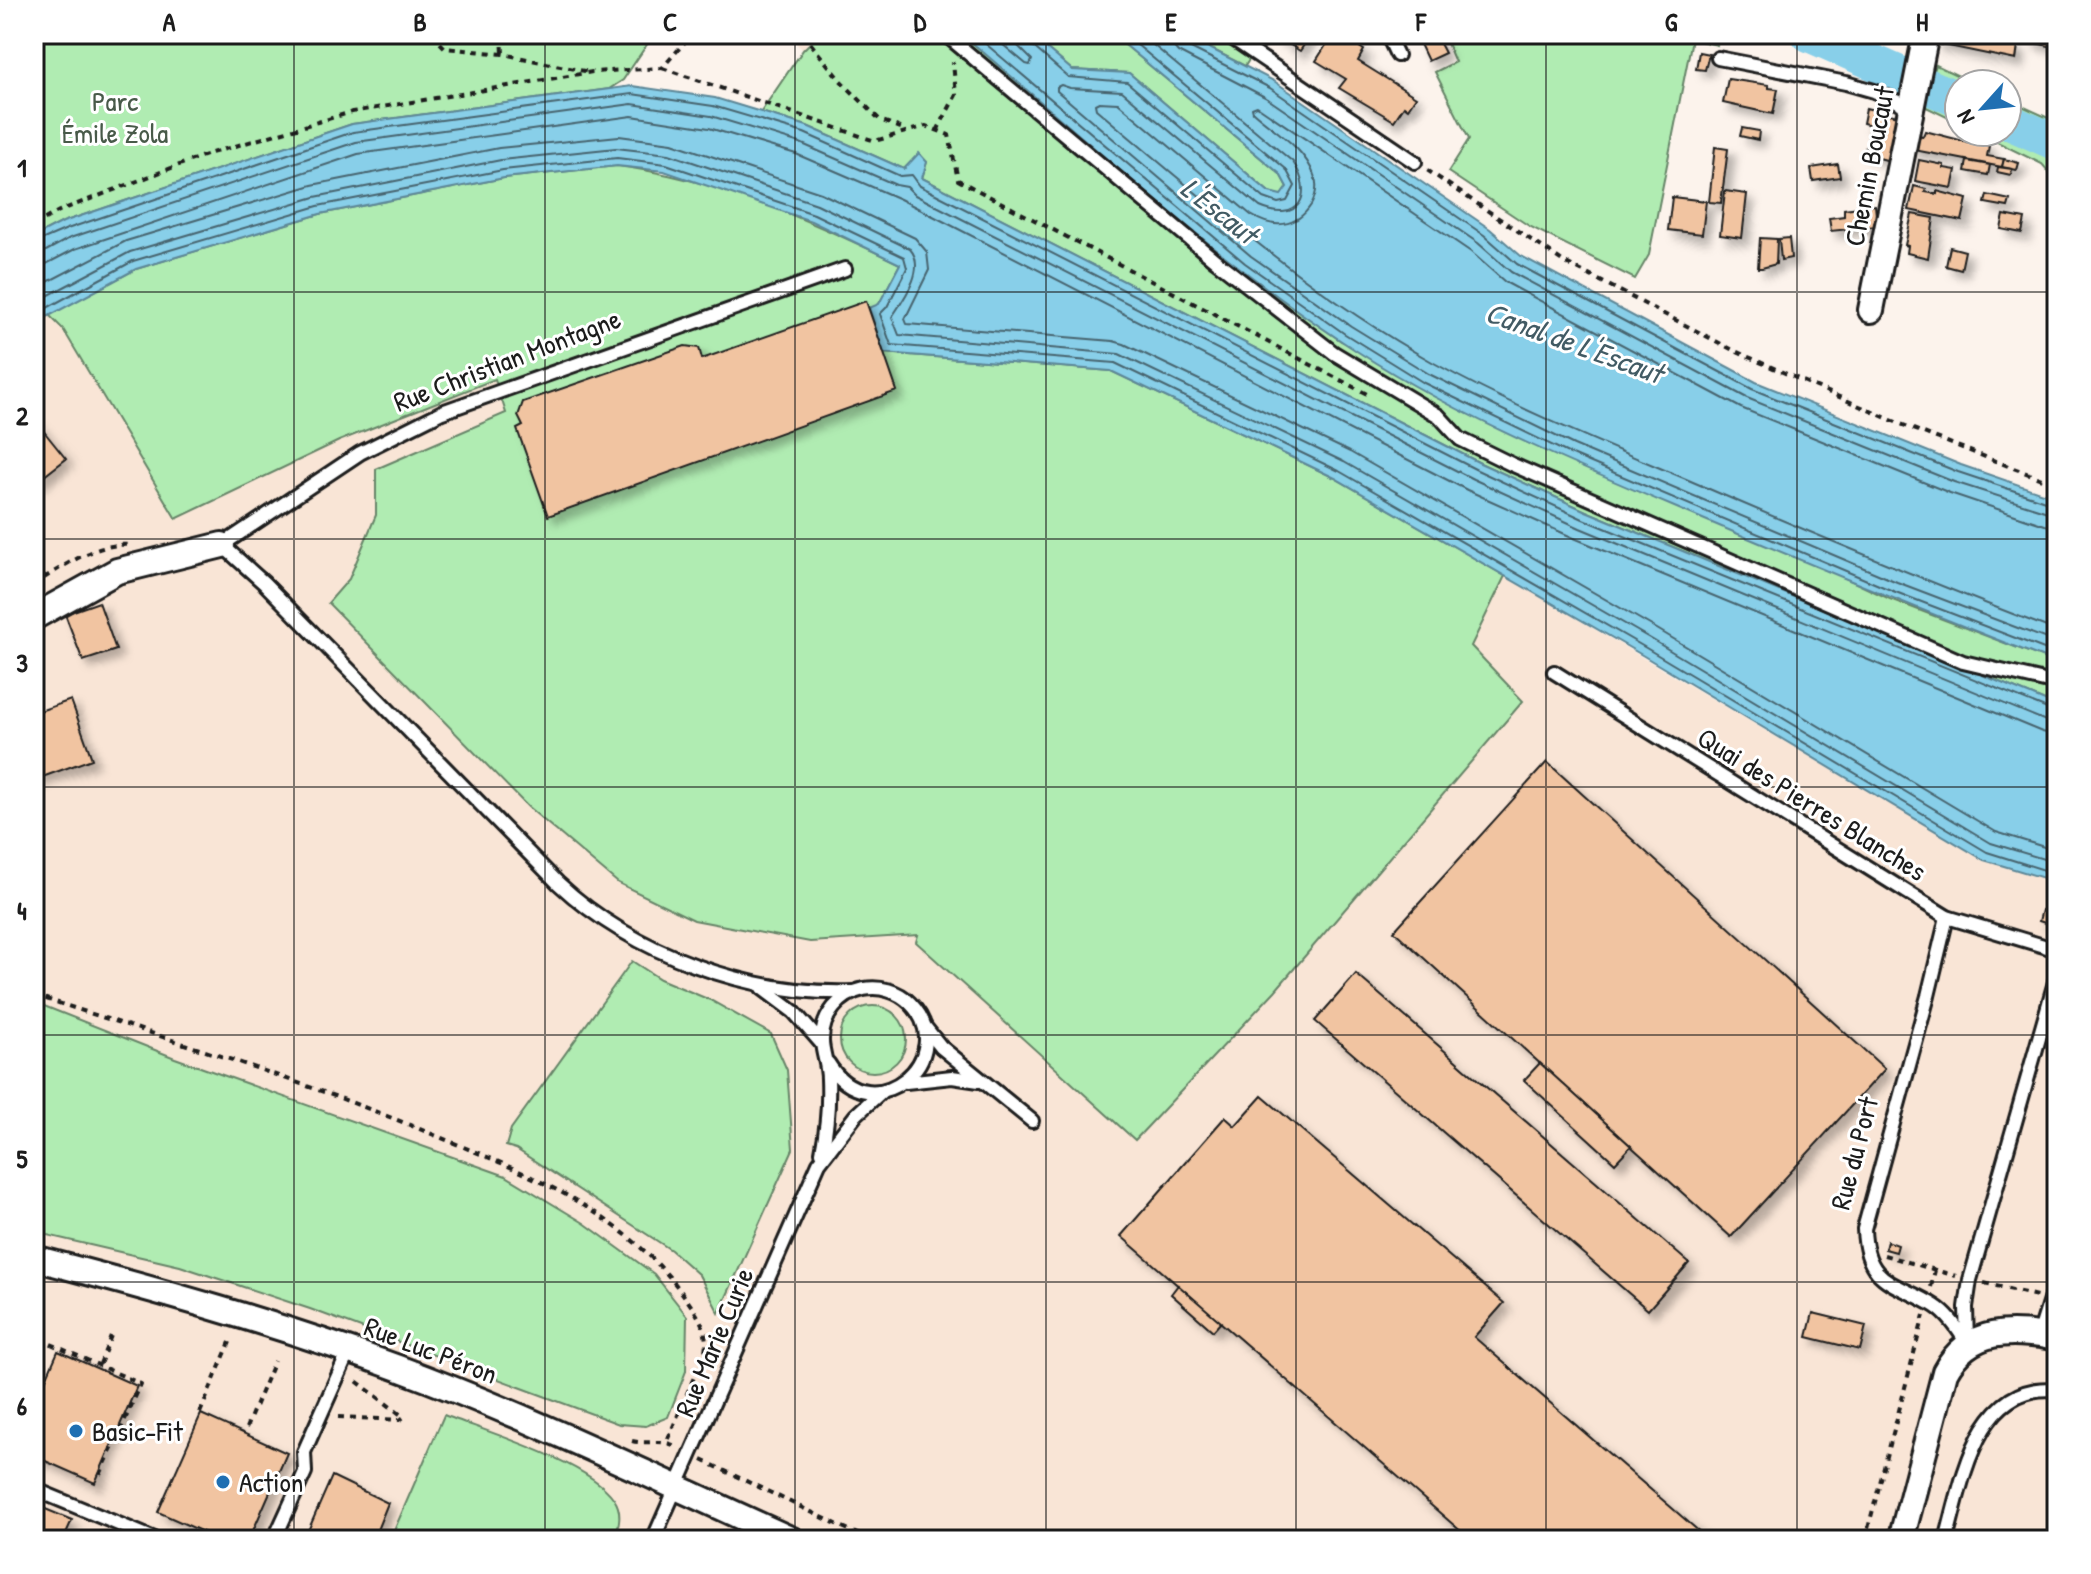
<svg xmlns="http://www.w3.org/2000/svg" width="2091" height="1574" font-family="'Patrick Hand',sans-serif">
<defs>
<filter id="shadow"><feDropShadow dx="7" dy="7" stdDeviation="4" flood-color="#0004"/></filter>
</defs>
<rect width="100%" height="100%" fill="#fcf3ec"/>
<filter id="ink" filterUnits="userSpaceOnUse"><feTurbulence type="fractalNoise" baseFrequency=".0125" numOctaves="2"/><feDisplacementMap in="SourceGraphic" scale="16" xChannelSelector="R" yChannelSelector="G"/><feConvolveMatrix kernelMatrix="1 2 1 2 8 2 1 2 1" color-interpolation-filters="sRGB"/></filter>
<g filter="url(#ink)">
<g fill="#f9e5d6">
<path d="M787 34H819L803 50Z"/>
<path d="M49 315 63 329 339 441 495 379 551 545 1523 701 1470 646 1505 576 1984 860 2057 882V1540H34V325Z"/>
</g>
<g fill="#b0ecb2" stroke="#668467" stroke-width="2">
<path d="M34 34H654L623 80 609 89 352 124 63 222 34 237Z"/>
<path d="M819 34H962L1240 270 1341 341 1890 599 2057 663V706L1586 511 1480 463 922 178 927 162 919 154 904 169 807 126 761 112 803 50Z"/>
<path d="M1030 34H1112L1280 174 1287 187 1281 196 1269 192 1129 73 1072 70Z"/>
<path d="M1182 34H1266L1245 66Z"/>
<path d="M1443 34H1718L1717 45 1692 39 1649 255 1635 279 1529 226 1448 172 1469 139 1435 72 1455 62Z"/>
<path d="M1936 65 1975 84H1959V123L1922 105Z"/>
<path d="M2007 99 2057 122V181L2042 164 1977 132H2007Z"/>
<path d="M617 166C716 178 811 221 900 264L879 304 884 353 1111 371 1335 478 1505 576 1471 646 1523 701 1275 991 1135 1140 916 942 918 935 810 942 694 920 618 883 528 807 328 603 349 579 376 515V469L506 413 495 379 339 441 176 519 63 329 49 315 136 269 320 214 504 178Z"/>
<path d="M632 961 660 979 710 1000 771 1034 787 1070 793 1149 719 1313 699 1275 671 1250 516 1149 506 1146 511 1129Z"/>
<path d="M34 1002 175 1058 506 1176 584 1223 654 1274 687 1316 686 1371 668 1417 646 1426 619 1424 310 1309 180 1266 34 1232Z"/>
<circle cx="873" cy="1039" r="33"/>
<path d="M444 1415C487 1432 589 1462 614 1499 623 1512 619 1526 614 1540H390Z"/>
</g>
<g fill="#88cfe9" stroke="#5d8797" stroke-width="2">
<path d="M962 34H1030L1072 70 1129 73 1269 192 1281 195 1287 187 1280 174 1112 34H1182L1274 81 1490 229 1521 256 1756 382 1961 465 2057 498V663C1927 613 1799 560 1672 506 1558 458 1442 409 1340 340 1205 250 1085 139 962 34Z"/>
<path d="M632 86 715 98 807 126 904 169 919 153 927 162 922 178 1480 463 1586 511 2057 706V882L1984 860 1642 655 1335 478 1111 371 884 353 869 308 879 304 900 264 811 221 664 171 617 166 504 178 320 214 136 269 34 324V237L63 222 352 124Z"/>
</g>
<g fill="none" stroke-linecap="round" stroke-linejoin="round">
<g stroke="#47646e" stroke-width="2">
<path d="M974 34 1245 263 1345 334 1424 383 1570 454 1893 591 2057 654"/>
<path d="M990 34 1026 64 1030 65 1032 60 1018 46 1016 34"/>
<path d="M1026 34 1029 43 1068 77 1127 82 1264 198 1278 203 1287 201 1295 186 1286 169 1124 34"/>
<path d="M1140 34 1293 162C1315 195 1299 224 1260 207L1122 91 1070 88 1061 85 1057 87V91L1251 256 1351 326 1429 374 1574 445 1897 582 2057 643"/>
<path d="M1170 34 1172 45 1178 52 1265 97 1478 243 1511 272 1747 398 1954 482 2057 515"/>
<path d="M1180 34 1185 45 1270 88 1484 235 1517 264 1752 389 1958 472 2057 505"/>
<path d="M34 243 67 229 353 132 632 94 713 106 804 133 900 176 912 175 920 186 1477 470 1583 519 2057 713"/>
<path d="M34 253 44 252 70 238 356 142 632 104 711 116 800 143 896 185 907 187 915 195 1473 479 1580 528 2046 721 2057 723"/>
<path d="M34 266 46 264 75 249 358 154 632 116 709 128 796 154 900 199 1467 490 1574 538 2042 732 2057 735"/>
<path d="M34 289 126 241 312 185 499 148 619 136 672 143 821 193 915 238 927 252 929 270 905 319 907 324 1113 341 1124 344 1350 452 1657 629 1996 832 2057 851"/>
<path d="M34 303 130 252 315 197 501 160 616 148 669 154 817 204 910 249C927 268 904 299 892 317L899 335 1119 354 1344 462 1651 639 1991 843 2057 863"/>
<path d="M34 315 133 261 318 206 503 170 617 158 666 164 814 214 904 257 907 268 887 307 880 314 891 345 1115 363 1339 471 1646 648 1987 852 2057 874"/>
<path d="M2057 527 2045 525 1950 493 1741 408 1505 282 1471 252 1257 106 1252 108 1253 112C1274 131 1304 147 1314 175 1318 185 1316 196 1311 205 1296 228 1273 229 1251 215L1118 103 1099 102 1095 104 1096 109C1204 200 1310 294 1434 363 1517 409 1606 445 1693 482 1813 534 1934 584 2057 631"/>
</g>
<g stroke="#88cfe9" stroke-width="36">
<path d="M1809 34 1959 100"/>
<path d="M2007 121 2057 143"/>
</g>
</g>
<g fill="#f1c4a1" stroke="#1c1c1c" stroke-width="2" filter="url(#shadow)">
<path d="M1273 34H1311L1300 51Z"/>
<path d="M1333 34H1345L1351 38 1350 41 1364 50 1358 61 1416 97 1408 109 1404 106 1394 121 1339 88 1346 79 1316 61Z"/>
<path d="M1435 34 1445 53 1428 61 1419 42Z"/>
<path d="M1936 34H1961L2018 46 2016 60 1934 43Z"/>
<path d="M2029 34H2056L2053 47 2028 41Z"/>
<path d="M1699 52 1709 54 1705 70 1696 69Z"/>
<path d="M1728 79 1769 85V88L1778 89 1773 114 1723 103Z"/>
<path d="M1866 108 1901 117 1890 161 1864 154 1871 125 1863 123Z"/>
<path d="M1742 128 1759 131 1758 140 1740 136Z"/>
<path d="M1925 131 1975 144V140L1989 146 1987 156 2004 159 2002 167 1909 149 1913 134 1923 136Z"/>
<path d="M1715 147 1728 149 1721 203 1709 202Z"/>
<path d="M2004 159 2019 163 2017 170 2002 167Z"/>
<path d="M1919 160 1944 165V168L1956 170 1952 188 1915 181Z"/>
<path d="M1967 161 1990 165 1988 175 1965 171Z"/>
<path d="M1838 164 1840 177 1813 181 1811 168Z"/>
<path d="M1998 167 2012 169 2011 175 1997 172Z"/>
<path d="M1914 186 1926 189 1925 192 1937 194V191L1967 199 1962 221 1909 210Z"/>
<path d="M1725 191 1747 194 1742 238 1720 235Z"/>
<path d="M1987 195 2010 200 2008 207 1985 203Z"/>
<path d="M1672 197 1706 201 1702 234 1668 230Z"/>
<path d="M1875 205 1877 226 1831 231 1829 218 1844 216V209Z"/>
<path d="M1912 214 1934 218 1928 258 1907 253 1908 246 1905 245Z"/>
<path d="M2004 215 2025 219 2022 233 2001 229Z"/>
<path d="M1760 238 1777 239 1776 264 1762 268H1758Z"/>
<path d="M1789 238 1791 258 1781 260 1779 239Z"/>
<path d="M1950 247 1965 251 1961 270 1946 266Z"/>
<path d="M866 301 897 391 548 516 517 429 523 426 518 416 523 402 685 346 699 348 702 359Z"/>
<path d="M34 419 66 459 34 484Z"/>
<path d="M99 602 116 650 83 661 65 614Z"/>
<path d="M71 700 92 759 34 780V713Z"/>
<path d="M1547 762 1885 1069 1731 1237 1394 931Z"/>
<path d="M2042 910 2057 916V927L2039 921Z"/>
<path d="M1356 974 1689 1263 1648 1310 1315 1021Z"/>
<path d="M1540 1063 1631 1146 1615 1163 1524 1080Z"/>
<path d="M1262 1096 1504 1303 1474 1337 1709 1540H1471L1121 1236 1225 1117 1235 1126Z"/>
<path d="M1887 1241 1898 1245 1896 1252 1885 1249Z"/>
<path d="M1178 1285 1221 1322 1213 1331 1171 1294Z"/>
<path d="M1813 1313 1866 1326 1860 1350 1807 1337Z"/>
<path d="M58 1351 137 1386 95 1483 34 1456V1406Z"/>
<path d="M201 1414 287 1453 249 1540H221L158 1512Z"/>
<path d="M332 1476 388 1503 373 1540H304Z"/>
<path d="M38 1506 72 1520 63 1540H34V1516Z"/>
</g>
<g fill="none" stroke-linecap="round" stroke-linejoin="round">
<g stroke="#1c1c1c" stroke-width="18">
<g id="service">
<path d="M945 34 1216 261 1334 353 1439 416 1460 439 1511 464 1963 662 2057 684"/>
<path d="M1226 34 1415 162"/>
<path d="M1387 34 1397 55"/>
<path d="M1718 58 1846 83 1874 91 1911 108"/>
<path d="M845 269 442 412 360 453 222 545 264 583 558 883C634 954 750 996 854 992"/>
<path d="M1554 672 1947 917 2057 950"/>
<path d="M1947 917 1928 996 1864 1229C1866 1286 1897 1282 1935 1306 1949 1315 1959 1330 1967 1344"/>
<path d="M762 988 794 1012 822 1044"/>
<path d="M925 1027 941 1047 1032 1121"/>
<path d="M906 1082 952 1077 979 1081"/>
<path d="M822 1152C827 1128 829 1103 828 1079 828 1066 823 1055 822 1042 821 1016 840 994 864 989 880 986 898 991 910 1003 963 1056 871 1134 828 1063"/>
<path d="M2039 1335 2057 1278"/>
<path d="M1967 1341 1966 1307 1970 1280 2057 975"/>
<path d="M34 1489 157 1540"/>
<path d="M274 1540 305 1472 304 1452 349 1351"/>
<path d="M653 1540 819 1163 856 1115 882 1091"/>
<path d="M1946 1540C1962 1483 1977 1380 2057 1390"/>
</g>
</g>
<g stroke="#1c1c1c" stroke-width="30">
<g id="minor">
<path d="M1871 310 1926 34"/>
<path d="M34 617 117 571 222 545"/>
<path d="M34 1258C157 1290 279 1324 398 1368 533 1418 661 1481 792 1540"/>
<path d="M1901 1540 1945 1372C1969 1327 2012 1329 2057 1338"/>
</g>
</g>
<g stroke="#1c1c1c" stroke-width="4" stroke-dasharray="6 6" stroke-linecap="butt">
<path d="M432 34 445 48 503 54 589 72"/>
<path d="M502 34 503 54"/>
<path d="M803 34 840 80 880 120 906 130"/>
<path d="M34 35 40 34"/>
<path d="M662 68 875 141 926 126 949 135 958 180 1367 394"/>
<path d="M937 131 956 95 953 62"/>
<path d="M1427 170 1564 262 1735 351 1898 423 2057 485"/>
<path d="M34 225 59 211 208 154 352 112 592 72 662 68 692 34"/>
<path d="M34 584C63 567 96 542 130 545"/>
<path d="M34 995C162 1037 292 1077 417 1128 515 1168 621 1207 685 1297 697 1314 709 1329 705 1351L667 1441"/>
<path d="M1884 1255 1956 1276"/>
<path d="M1984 1283 2037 1296"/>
<path d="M1931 1287 1935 1270"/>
<path d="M51 1344 141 1384 100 1475"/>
<path d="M100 1364 112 1333"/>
<path d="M200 1413 230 1342"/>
<path d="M338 1417 400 1420 404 1417 355 1380"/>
<path d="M246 1428 274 1361"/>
<path d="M632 1441C648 1445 662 1438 677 1447"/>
<path d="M702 1460 870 1540"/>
<path d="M1865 1540 1924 1315"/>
</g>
<use href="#service" stroke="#fff" stroke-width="12"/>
<use href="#minor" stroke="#fff" stroke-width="24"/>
</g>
</g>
<path fill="none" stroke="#1c1c1c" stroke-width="2" stroke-opacity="0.55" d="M294 34V1540M545 34V1540M795 34V1540M1046 34V1540M1296 34V1540M1546 34V1540M1797 34V1540M34 292H2057M34 539H2057M34 787H2057M34 1035H2057M34 1282H2057"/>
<g fill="#1f6fb2" stroke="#fff" stroke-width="3">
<circle cx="76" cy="1431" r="8"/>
<circle cx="223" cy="1482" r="8"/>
</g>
<g text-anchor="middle" stroke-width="6" stroke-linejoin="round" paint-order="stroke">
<g font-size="28" fill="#485a49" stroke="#fff">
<text x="115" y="111">Parc<tspan x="115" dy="32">Émile Zola</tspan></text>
</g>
<g font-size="28" fill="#1c1c1c" stroke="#fff">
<text transform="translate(1869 166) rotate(-79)" y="10">Chemin Boucaut</text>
<text transform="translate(507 360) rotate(-21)" y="10">Rue Christian Montagne</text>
<text transform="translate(1812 804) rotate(32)" y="10">Quai des Pierres Blanches</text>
<text transform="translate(1854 1153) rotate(-75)" y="10">Rue du Port</text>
<text transform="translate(714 1342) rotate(-67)" y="10">Rue Marie Curie</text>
<text transform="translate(431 1350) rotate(21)" y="10">Rue Luc Péron</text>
</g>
<g font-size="28" fill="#1c1c1c" stroke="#fff" text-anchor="start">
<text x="92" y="1441">Basic-Fit</text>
<text x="239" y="1492">Action</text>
</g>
<g font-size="30" font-style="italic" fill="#425b64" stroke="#fff">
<text transform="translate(1219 211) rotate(38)" y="10">L'Escaut</text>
<text transform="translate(1574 343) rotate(20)" y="10">Canal de L'Escaut</text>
</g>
</g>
<rect width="2091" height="1574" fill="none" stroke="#fff" stroke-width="88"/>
<g transform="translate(1983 108) rotate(243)"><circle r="38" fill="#ffffff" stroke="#a4a4a4" stroke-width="2"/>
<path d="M0-6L14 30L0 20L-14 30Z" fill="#1f6fb2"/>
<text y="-12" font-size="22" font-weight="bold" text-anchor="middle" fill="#1c1c1c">N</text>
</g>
<rect x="44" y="44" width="2003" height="1486" fill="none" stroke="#1c1c1c" stroke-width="3"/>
<g font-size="26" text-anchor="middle" font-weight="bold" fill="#1c1c1c">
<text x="169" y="31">A</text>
<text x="420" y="31">B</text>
<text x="670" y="31">C</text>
<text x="920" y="31">D</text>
<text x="1171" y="31">E</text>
<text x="1421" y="31">F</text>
<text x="1671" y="31">G</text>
<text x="1922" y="31">H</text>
<text x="22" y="177">1</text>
<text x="22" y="425">2</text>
<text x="22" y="672">3</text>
<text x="22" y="920">4</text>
<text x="22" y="1168">5</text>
<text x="22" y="1415">6</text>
</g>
</svg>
